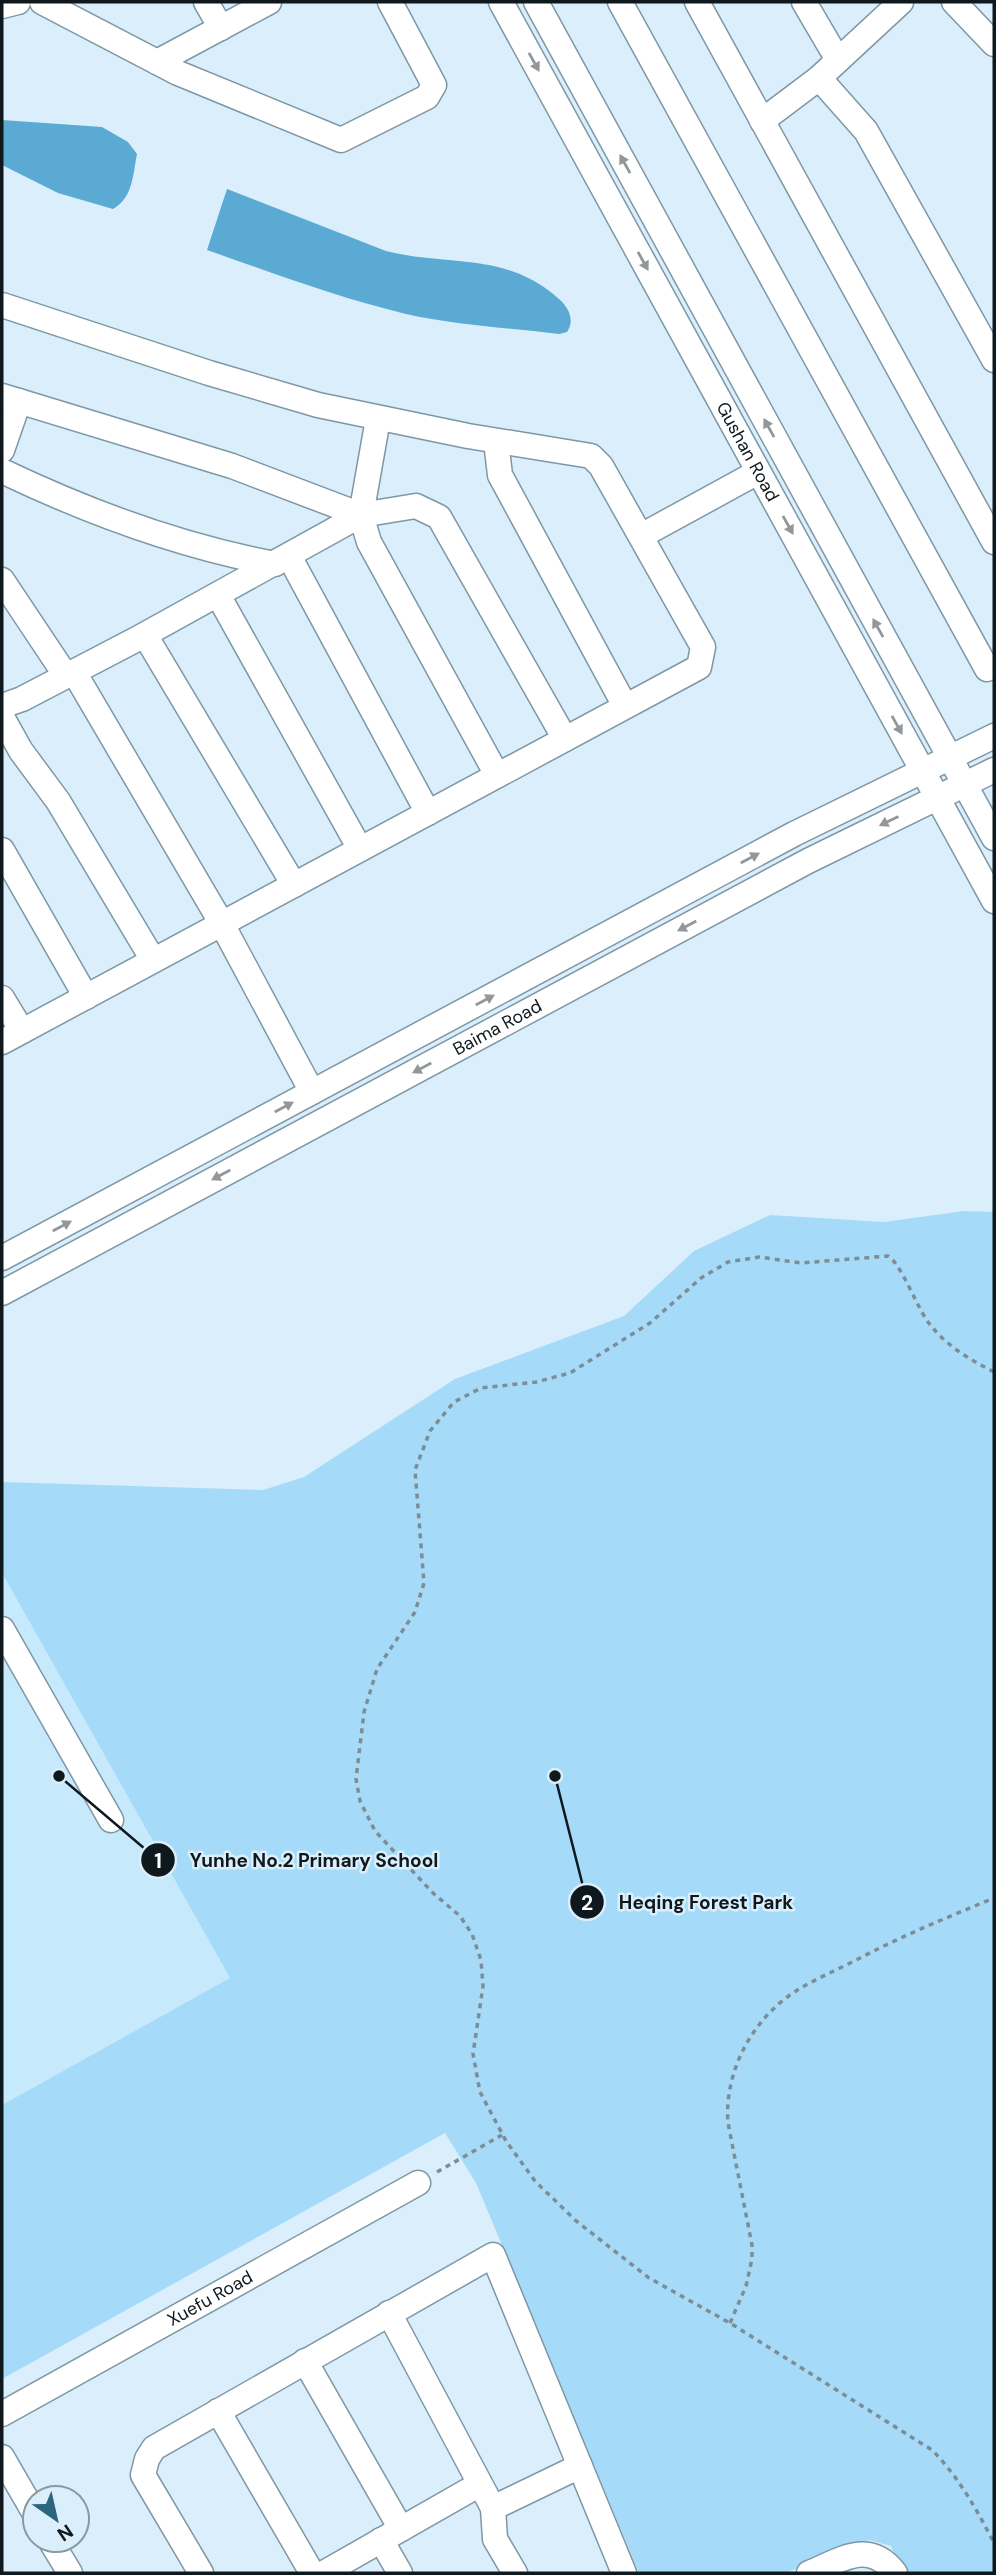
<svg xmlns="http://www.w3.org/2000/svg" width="996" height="2575" font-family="'DM Sans',sans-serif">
<rect width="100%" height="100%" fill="#daeffb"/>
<path fill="#c7e9fc" d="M2 1573 230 1978 2 2105Z"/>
<path fill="#a5dbf9" d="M964 1211 994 1212V2573H902L891 2546 869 2540 785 2573H639L476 2183 445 2133 2 2379V2105L230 1978 2 1573V1482L263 1490 304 1477 455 1379 624 1316 694 1251 770 1215 884 1222Z"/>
<g fill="#5baad3">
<path d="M2 120 102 127 128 142 137 154C133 174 133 198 113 209L58 193 2 165Z"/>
<path d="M227 189 386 251C450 267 505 251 559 299 569 308 575 320 567 332L559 334C508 328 456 325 406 314 338 298 273 273 207 250Z"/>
</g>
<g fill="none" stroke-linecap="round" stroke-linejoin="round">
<g stroke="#7e97a5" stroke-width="27">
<g id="minor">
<path d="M42 2 178 73 341 140 427 97 434 85 390 2"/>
<path d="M206 2 221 28"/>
<path id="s1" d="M501 2 994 901"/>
<path d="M536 2 994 838"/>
<path d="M620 2 987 669"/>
<path d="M697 2 994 542"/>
<path d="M804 2 838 60"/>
<path d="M954 2 994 44"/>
<path d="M2 6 18 2"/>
<path d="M157 62 269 2"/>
<path d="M819 78 866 131 994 360"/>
<path d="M762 121 819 78 901 2"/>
<path d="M2 305 209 373 318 405 468 436 591 456 601 466 703 647 699 667 2 1042"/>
<path d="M2 396 232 466 361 515"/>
<path d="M378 419 361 515 369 542 497 775"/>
<path d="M496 441 500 475 625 706"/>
<path d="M2 450 19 401"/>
<path d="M2 471C90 513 179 546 275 564"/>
<path d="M641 536 758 472"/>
<path d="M289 556 428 813"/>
<path d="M2 580 66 676"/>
<path d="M218 595 360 849"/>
<path d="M145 635 294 885"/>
<path d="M74 672 222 924 312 1092"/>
<path d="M2 706 22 699 135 640 361 515 416 506 439 517 565 739"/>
<path d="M2 717 21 751 58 801 153 960"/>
<path d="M2 850 86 997"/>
<path d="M2 998 22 1031"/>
<path d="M2 1258 794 834 994 736"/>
<path id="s2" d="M2 1293 808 861 994 770"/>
<path d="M2 1629 111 1820"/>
<path d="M389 2313 493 2508 495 2539 515 2573"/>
<path d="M305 2361 401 2529"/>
<path d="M218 2411 312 2573"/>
<path id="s3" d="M2 2414 418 2183"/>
<path d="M2 2457 35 2514"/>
<path d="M493 2508 580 2466"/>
<path d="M50 2540 70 2573"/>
<path d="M381 2540 400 2573"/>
<path d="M201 2573 143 2475 147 2459 154 2448 493 2255 624 2573"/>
<path d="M324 2573 480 2484"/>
<path d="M809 2573C841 2560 869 2539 895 2573"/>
</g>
</g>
<g stroke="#7d8d95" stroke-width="3.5" stroke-dasharray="5 5" stroke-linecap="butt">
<path d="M994 1372C969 1359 946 1346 928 1322 917 1307 900 1262 888 1256L801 1263 759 1257 728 1262 701 1278 650 1323 570 1373 536 1382 481 1388 454 1402 430 1431 415 1470 424 1583 415 1612 377 1669 364 1712 356 1779 360 1801 375 1831 433 1893 460 1916 472 1934 481 1960 483 1986 473 2054 480 2092 506 2141 535 2181 575 2220 649 2278 730 2323 932 2450C958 2476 977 2510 994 2543"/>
<path d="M437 2172 502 2135"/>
<path d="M730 2323 746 2286 752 2259V2245L728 2123C724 2072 752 2019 796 1991 815 1979 837 1970 858 1959 902 1936 948 1917 994 1898"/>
</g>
<use href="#minor" stroke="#fff" stroke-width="24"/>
</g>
<defs><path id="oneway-solid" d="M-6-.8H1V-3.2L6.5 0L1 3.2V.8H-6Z" transform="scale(1.75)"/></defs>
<g fill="#939799">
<use href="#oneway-solid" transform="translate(534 62) rotate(61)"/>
<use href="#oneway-solid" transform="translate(625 164) rotate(-119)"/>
<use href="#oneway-solid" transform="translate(643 261) rotate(61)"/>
<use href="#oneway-solid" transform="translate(769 428) rotate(-119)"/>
<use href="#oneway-solid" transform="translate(788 525) rotate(61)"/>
<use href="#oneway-solid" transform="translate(878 628) rotate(-119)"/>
<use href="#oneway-solid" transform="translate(897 725) rotate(61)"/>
<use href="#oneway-solid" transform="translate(889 821) rotate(154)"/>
<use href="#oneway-solid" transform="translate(750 858) rotate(-28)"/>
<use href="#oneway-solid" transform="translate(687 926) rotate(152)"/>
<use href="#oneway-solid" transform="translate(485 1000) rotate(-28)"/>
<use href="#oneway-solid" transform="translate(422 1068) rotate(152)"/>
<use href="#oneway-solid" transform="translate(284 1107) rotate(-28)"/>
<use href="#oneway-solid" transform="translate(221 1175) rotate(152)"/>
<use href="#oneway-solid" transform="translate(62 1226) rotate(-28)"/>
</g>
<g text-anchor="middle" stroke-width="5" stroke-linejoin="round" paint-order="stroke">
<g font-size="18" fill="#0f181d" stroke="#daeffb">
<text dy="6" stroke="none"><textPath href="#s1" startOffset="513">Gushan Road</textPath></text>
<text dy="6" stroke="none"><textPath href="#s2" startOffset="562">Baima Road</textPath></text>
<text dy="6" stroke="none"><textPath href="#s3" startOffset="238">Xuefu Road</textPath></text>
</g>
</g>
<path fill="none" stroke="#0f181d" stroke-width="2.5" d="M59 1776L158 1860M555 1776L587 1902"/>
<g fill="#0f181d" stroke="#daeffb" stroke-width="2.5">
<circle cx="59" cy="1776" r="7"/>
<circle cx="555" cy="1776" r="7"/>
<circle cx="158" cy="1860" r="18"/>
<circle cx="587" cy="1902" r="18"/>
</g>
<g font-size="21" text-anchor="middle" font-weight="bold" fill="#fff">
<text x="158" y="1868">1</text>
<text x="587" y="1910">2</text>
</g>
<g font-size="19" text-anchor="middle" font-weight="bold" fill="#0f181d" stroke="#daeffb" stroke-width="5" stroke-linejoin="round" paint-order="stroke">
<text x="314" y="1867">Yunhe No.2 Primary School</text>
<text x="706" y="1909">Heqing Forest Park</text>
</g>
<rect width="996" height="2575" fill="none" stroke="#0f181d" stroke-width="7"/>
<g transform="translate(56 2519) rotate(146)"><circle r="33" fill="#daeffb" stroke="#8999a2" stroke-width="2"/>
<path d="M0-5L12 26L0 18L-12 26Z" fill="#2d647f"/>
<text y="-10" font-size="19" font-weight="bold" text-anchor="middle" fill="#0f181d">N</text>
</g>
</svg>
